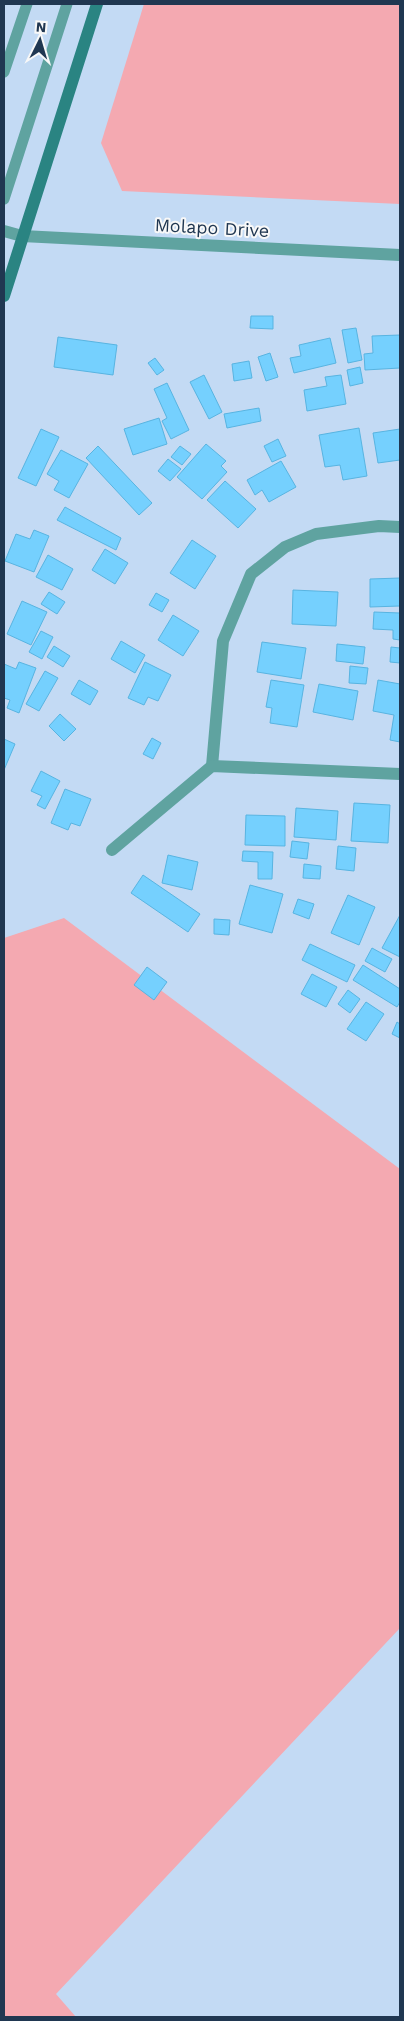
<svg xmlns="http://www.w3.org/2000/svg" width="404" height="2021" font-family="'Work Sans',sans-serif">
<rect width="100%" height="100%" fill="#c3daf4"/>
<g fill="#f4a9b1">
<path d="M144 4H400V204L122 191 101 143Z"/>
<path d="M64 918 400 1169V1628L56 1994 76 2017H4V938Z"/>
</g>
<g fill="#75d0fe" stroke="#58b4e1">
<path d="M251 316H273V329L250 328Z"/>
<path d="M356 328 362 360 348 363 342 330Z"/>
<path d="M400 335V368L365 370 364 354 373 353 372 336Z"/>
<path d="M58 337 117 345 113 375 54 367Z"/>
<path d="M330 338 336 363 294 373 290 358 301 356 299 345Z"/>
<path d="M270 353 278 377 266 381 258 357Z"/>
<path d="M155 358 164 370 157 375 148 363Z"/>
<path d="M249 361 252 378 234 381 232 364Z"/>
<path d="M360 367 363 383 350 386 347 370Z"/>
<path d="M204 375 222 412 209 419 190 382Z"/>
<path d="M341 375 346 404 307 411 304 390 327 386 325 377Z"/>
<path d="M167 383 189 430 171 439 162 421 167 418 154 389Z"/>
<path d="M259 408 261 421 227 428 224 414Z"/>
<path d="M159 418 167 444 133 455 124 429Z"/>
<path d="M359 428 367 476 343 480 340 465 325 467 319 435Z"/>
<path d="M41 429 59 437 36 486 18 478Z"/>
<path d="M400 429V460L378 463 373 433Z"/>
<path d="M278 439 286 456 272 462 264 446Z"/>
<path d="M206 444 226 461 221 466 227 472 202 499 177 477Z"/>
<path d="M98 446 152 503 139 515 86 458Z"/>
<path d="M180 446 191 454 182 465 171 457Z"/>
<path d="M61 450 88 464 69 498 54 490 59 481 47 474Z"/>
<path d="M168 459 181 469 170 481 158 471Z"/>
<path d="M281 461 296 487 269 502 262 490 255 495 247 480Z"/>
<path d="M225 481 256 509 238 528 207 500Z"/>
<path d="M65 507 121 538 116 550 57 520Z"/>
<path d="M34 530 49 536 34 572 5 561 16 534 30 539Z"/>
<path d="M192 540 216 556 195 589 170 573Z"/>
<path d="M105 549 128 563 115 584 92 570Z"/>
<path d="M48 555 73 569 62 590 36 577Z"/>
<path d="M400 578V606L370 607V579Z"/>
<path d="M293 590 338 592 336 626 292 624Z"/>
<path d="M49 592 65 602 57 614 41 604Z"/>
<path d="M156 593 169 600 162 612 149 605Z"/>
<path d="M22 601 47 612 31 645 7 634Z"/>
<path d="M374 612 400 613V640L393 639V630L373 629Z"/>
<path d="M173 615 199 631 183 656 158 640Z"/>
<path d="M41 631 53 637 42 659 29 652Z"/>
<path d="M121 641 145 655 135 673 111 659Z"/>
<path d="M262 642 306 648 301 679 257 672Z"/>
<path d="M337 644 365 647 363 664 336 661Z"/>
<path d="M54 646 70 656 63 667 47 657Z"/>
<path d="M391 647 400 648V663L390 662Z"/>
<path d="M19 662 36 668 19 713 7 708 10 700 4 698V664L16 669Z"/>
<path d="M145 662 171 675 158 701 148 697 144 705 128 698Z"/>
<path d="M350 666 368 668 366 684 349 683Z"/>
<path d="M45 671 58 678 39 711 26 704Z"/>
<path d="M79 680 98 691 90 705 71 694Z"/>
<path d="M271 680 304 685 297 727 270 723 272 708 266 707Z"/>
<path d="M378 680 400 684V742L390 740 394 715 373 711Z"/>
<path d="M319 684 358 691 353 720 313 712Z"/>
<path d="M60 714 76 729 64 741 49 726Z"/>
<path d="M152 738 161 743 153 759 143 754Z"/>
<path d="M4 739 15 744 4 770Z"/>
<path d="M41 771 60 781 45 809 37 805 42 796 31 791Z"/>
<path d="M65 789 91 799 80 826 71 823 68 830 51 823Z"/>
<path d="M354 803 390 805 388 843 351 841Z"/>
<path d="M296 808 338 811 336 840 294 837Z"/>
<path d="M246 815 285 816V846L245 845Z"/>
<path d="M292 841 309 843 307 859 290 857Z"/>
<path d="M338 846 356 848 354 871 336 869Z"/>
<path d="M243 851 273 852 272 879H258V862L242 861Z"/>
<path d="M168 855 198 862 192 890 162 883Z"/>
<path d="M304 864 321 866 320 879 303 878Z"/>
<path d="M143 875 200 914 188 932 131 893Z"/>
<path d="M250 885 283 894 272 933 239 924Z"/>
<path d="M348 895 375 907 359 945 331 933Z"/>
<path d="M298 899 314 904 309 919 293 913Z"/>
<path d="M400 915V957L382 948Z"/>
<path d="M214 919 230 920 229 935 214 934Z"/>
<path d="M310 944 355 965 347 982 302 960Z"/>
<path d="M372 948 392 959 385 972 365 961Z"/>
<path d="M363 965 400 989V1002L397 1007 353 980Z"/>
<path d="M147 967 167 982 154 1000 134 985Z"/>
<path d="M312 974 337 987 326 1007 301 994Z"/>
<path d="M348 990 360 999 350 1013 338 1004Z"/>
<path d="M366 1002 384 1014 366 1041 347 1029Z"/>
<path d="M397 1022 400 1024V1038L392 1034Z"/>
</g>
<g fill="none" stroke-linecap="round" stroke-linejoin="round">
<g stroke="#5fa3a0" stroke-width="11">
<path d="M4 72 27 4"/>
<path d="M4 199 67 4"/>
</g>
<g stroke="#5fa3a0" stroke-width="12">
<path d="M4 231 22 236 400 255"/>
<path d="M212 766 223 641 251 574 285 547 316 534 379 526 400 527"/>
<path d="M112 850 212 766 400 774"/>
</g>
<path stroke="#2a8482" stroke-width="12" d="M4 296 97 4"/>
</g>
<g text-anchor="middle" stroke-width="4" stroke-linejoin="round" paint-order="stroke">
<g font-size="18" fill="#203751" stroke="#f8f8f8">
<text transform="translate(212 228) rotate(3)" y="6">Molapo Drive</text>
</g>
</g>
<rect width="404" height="2021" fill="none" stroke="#203751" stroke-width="10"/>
<g transform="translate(40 40) rotate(5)" stroke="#f8f8f8" stroke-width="4" paint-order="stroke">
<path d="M0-4L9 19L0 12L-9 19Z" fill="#203751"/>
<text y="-8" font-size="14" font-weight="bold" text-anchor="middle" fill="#203751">N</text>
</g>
</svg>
